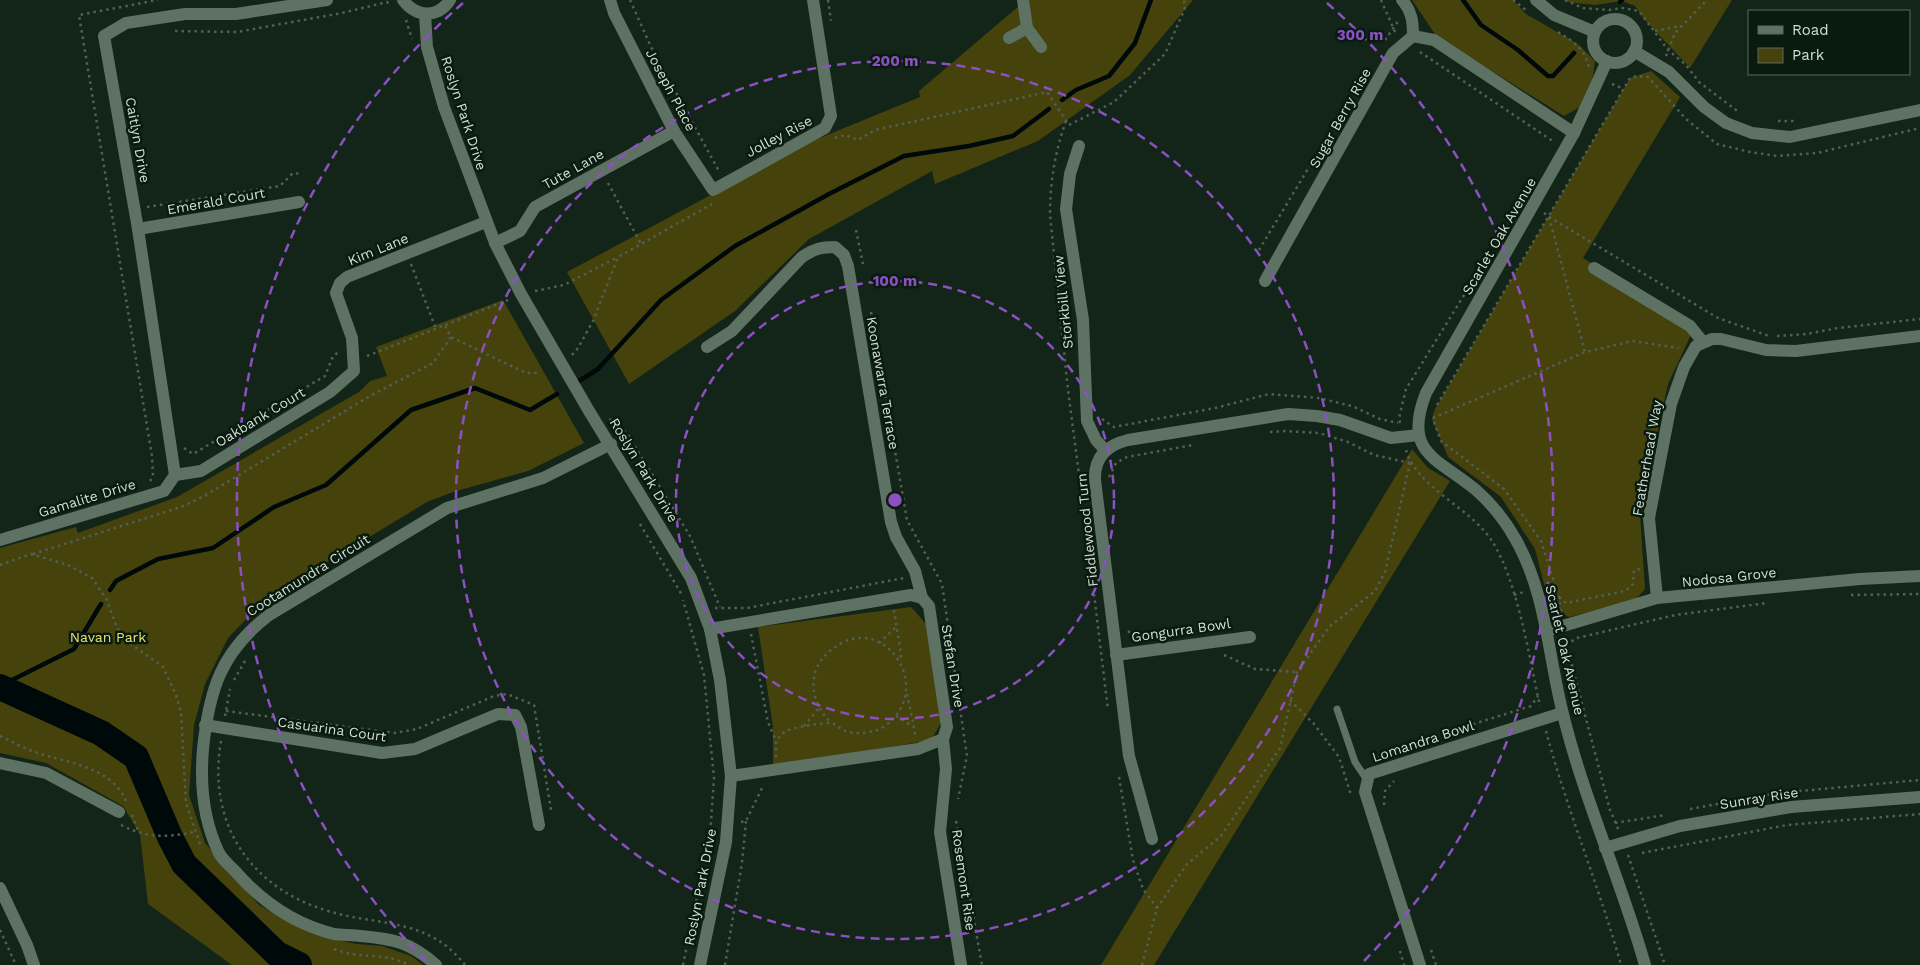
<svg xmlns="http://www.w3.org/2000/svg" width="1920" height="965" font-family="'Work Sans',sans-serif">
<rect width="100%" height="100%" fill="#132518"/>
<g fill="#45420c">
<path d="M1026 0H1193L1130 75 1038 141 935 184 932 171 809 239 735 311 629 384 567 272 810 142 920 97 919 91Z"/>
<path d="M1412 0H1513L1526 14 1578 44 1595 61 1593 76 1580 107 1564 116 1437 37Z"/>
<path d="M1565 0H1732L1690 68 1644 19 1635 6 1622 1 1595 5 1567 2Z"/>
<path d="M1651 71 1680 97 1583 258 1685 320 1691 335 1668 384 1640 514 1645 589 1634 601 1569 617 1550 607 1535 549 1501 497 1448 457 1432 419 1435 409 1630 78Z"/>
<path d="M503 300 584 443 528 471 453 492 427 502 313 571 256 609 228 638 205 684 194 725 189 795 205 843 259 905 310 933 356 944 382 946 411 956 423 965H232L148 904 140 834 123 806 46 763 0 753V548L76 527 78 533 177 497 359 392 370 381 387 376 376 347Z"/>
<path d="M1412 449 1428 468 1450 481 1154 965H1101Z"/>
<path d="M911 607 927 625 941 723 931 740 773 767V727L758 627Z"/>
</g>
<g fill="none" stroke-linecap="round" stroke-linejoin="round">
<g stroke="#00090a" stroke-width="4.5">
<path d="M1463 0 1481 25 1518 50 1548 76H1553L1574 53"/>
<path d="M1620 2 1622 0"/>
<path d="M1602 22 1607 16"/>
<path d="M1062 100 1076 90 1109 76 1135 43 1151 0"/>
<path d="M576 383 598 369 661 300 735 246 829 194 904 156 969 146 1013 136 1049 109"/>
<path d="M110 590 116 581 158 559 213 548 274 507 326 485 411 410 475 388 530 410 557 394"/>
<path d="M0 686 74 649 101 604"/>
</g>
<path stroke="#00090a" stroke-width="26" d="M0 687 101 733 136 757 170 837 184 864 277 954 299 965"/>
<g stroke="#516055" stroke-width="2.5" stroke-dasharray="2.5 4" stroke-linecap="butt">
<path d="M630 0 651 47 720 173"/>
<path d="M828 0 831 21"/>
<path d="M1381 0 1396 34"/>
<path d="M1513 0 1527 11"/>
<path d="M1565 0 1583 8 1609 10 1622 8 1639 11 1668 50 1686 65 1699 82 1740 113"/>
<path d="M406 20 412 39"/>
<path d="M175 31 237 32 342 13 387 2 390 5"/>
<path d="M1655 31 1681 26"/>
<path d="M1558 32C1574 42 1585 49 1589 68"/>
<path d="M1385 40 1399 20"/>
<path d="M1420 52 1554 142"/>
<path d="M1666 56 1675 33 1707 0"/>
<path d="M1612 84 1624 89"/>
<path d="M1066 121C1055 152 1050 182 1050 215L1068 390 1080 482"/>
<path d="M1778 121H1795"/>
<path d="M835 138 845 135 858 140 875 130 1047 92 1069 125 1114 102 1165 54 1185 8 1184 0"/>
<path d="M608 183 641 244"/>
<path d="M147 207 280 186 293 173 301 174"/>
<path d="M1544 213 1549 217 1585 352"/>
<path d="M1549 217 1718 318 1769 336"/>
<path d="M856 230 863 264"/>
<path d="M1259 250 1358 86"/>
<path d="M411 264 436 329"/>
<path d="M535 291 564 285 618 257"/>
<path d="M871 312 907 520 942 584 967 756 958 799"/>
<path d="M445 326 451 337 526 373H538"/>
<path d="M1777 336 1807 334 1838 328 1920 319"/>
<path d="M572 355 578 348 593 321 618 257 712 204"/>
<path d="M367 356 508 300"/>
<path d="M1437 405 1630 78 1637 76 1648 77 1686 119 1717 144 1750 152 1777 156 1817 153 1920 128"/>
<path d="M1433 418 1585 352 1633 341 1679 348"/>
<path d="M1102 419 1114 427 1215 408 1269 394 1318 398 1352 406 1380 419 1398 423"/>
<path d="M609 420 613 419 628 435 690 536 720 607"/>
<path d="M1434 422 1441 441 1504 489 1541 541 1559 597 1561 614"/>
<path d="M1400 423 1399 418 1406 389 1466 292"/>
<path d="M1270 432 1285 431 1319 433 1348 442 1374 455 1410 463"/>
<path d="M184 448 193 454 325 376 333 356 340 351"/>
<path d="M1406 450C1418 489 1470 507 1492 541 1518 582 1529 657 1540 706"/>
<path d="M1109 477 1116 463 1127 457 1193 445"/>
<path d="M150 481 153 476 152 456 79 15 158 0"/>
<path d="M640 524 682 595"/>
<path d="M33 554 181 507 206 495 370 396 433 363 451 337"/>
<path d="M0 565 31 554 68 565 92 578 107 600 117 628 128 642 163 667 176 695 181 712 186 803 201 847"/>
<path d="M1094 594 1108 710"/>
<path d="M1514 595 1524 592"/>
<path d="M1851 595 1920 594"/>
<path d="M1559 597 1566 603 1625 591 1633 584 1634 570 1641 569"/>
<path d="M715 608H747L904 578"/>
<path d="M894 610 901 655 900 660"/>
<path d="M1128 631 1135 637 1146 635V639"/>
<path d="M751 634 768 722 776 741"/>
<path d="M1565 639 1610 810 1619 831"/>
<path d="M879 643 896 627"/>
<path d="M1566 645 1577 638 1675 615 1767 603"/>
<path d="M1224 655 1255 669 1297 672"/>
<path d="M234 680 245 661"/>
<path d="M907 694 914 727"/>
<path d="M1290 700 1314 724 1339 757 1351 795"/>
<path d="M226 711 395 733 417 729 494 696 507 694 534 705 551 810"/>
<path d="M225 716 230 689"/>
<path d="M896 716 914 727 915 735"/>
<path d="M804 726 819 708"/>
<path d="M1546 731C1567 810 1599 886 1621 965"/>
<path d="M0 736C11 741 21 747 32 751 64 763 111 765 126 801"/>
<path d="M221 741C207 821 248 886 325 910 377 927 427 916 465 965"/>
<path d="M776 757V741C779 738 782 733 786 731 790 728 826 722 831 723 836 724 840 729 845 731 857 735 875 733 885 726 933 691 890 620 844 642 808 659 804 695 831 723"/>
<path d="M1380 758 1378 754 1531 706 1538 696"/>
<path d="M1119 777 1133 860 1143 889 1157 908"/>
<path d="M1384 805 1385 791 1394 781"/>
<path d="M1690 809 1778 793 1920 780"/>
<path d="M132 815 139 833"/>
<path d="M956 821 982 965"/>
<path d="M741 822 746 821 763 786"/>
<path d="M1615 823 1665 815"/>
<path d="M121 825C147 838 165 838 194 832"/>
<path d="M1642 853 1787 825 1920 814"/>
<path d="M1628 855 1665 965"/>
<path d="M0 930 16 965"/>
<path d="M334 949C361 960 382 951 409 965"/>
<path d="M1431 950 1436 965"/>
<path d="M1400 951 1404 965"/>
<path d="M683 965 710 835 714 778 704 675 683 600"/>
<path d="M725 965 742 863 746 821"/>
<path d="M1142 965 1157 908 1187 864 1221 836 1280 748 1297 672 1329 627 1375 591 1385 572 1410 463"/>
</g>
<path stroke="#5e7263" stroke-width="7" d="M1337 709 1355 762 1367 780"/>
<g stroke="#5e7263" stroke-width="12">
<path d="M403 0C416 17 437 19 450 0"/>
<path d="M610 0 614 13 674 131 713 190 825 128 831 116 813 0"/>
<path d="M1023 0 1027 28 1041 47"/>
<path d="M1402 0C1412 11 1413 22 1413 36"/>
<path d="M1536 0 1554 15 1595 32"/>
<path d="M425 14 427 47 444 107 495 243 521 294 589 411 691 578 710 629 720 680 731 776 726 842 700 965"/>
<circle cx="1615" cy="41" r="22"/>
<path d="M1009 38 1027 28"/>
<path d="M1634 51 1669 72 1704 107 1726 123 1752 133 1790 137 1920 110"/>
<path d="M1607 61 1574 133 1426 393C1402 454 1438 458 1476 490 1492 504 1506 522 1516 540 1546 593 1548 655 1563 714 1584 800 1621 880 1645 965"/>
<path d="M1079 146 1070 174 1066 209 1083 320 1087 421 1096 440 1105 450"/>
<path d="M138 229 299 202"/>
<path d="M495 243 520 231 535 207 674 131"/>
<path d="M1594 268 1690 326 1703 342"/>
<path d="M1265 281 1393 53 1413 36 1434 40 1574 133"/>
<path d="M707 347 732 331 802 257C814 249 821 247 835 247L844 255 848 266 891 522 896 537 915 571 922 598"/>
<path d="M175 475 138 229 104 36 126 23 185 14H236L327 0"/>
<path d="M175 475 201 471 330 392 354 371 352 338 336 293 340 283 347 277 486 222"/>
<path d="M0 540 164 491 175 475"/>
<path d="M1657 598 1649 518 1671 404 1684 367 1696 346 1712 339H1721L1766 350 1796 351 1920 336"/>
<path d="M710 629 911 595 922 598 929 606 947 727 943 739 918 749 731 776"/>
<path d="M1546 631 1657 598 1860 579 1920 576"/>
<path d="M1116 655 1250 637"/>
<path d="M205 725 382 753 415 749 498 714 515 715 521 727 539 825"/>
<path d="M943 739 946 769 940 832 961 965"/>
<path d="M0 763 46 773 119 812"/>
<path d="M1152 839 1129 756 1095 480C1094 457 1107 445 1128 440L1288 414 1317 416 1340 420 1391 438 1419 435"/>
<path d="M1605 848 1680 826 1791 807 1920 797"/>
<path d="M0 888 27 945 34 965"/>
<path d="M436 965C410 942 394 939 361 936 352 935 343 935 334 934 293 924 261 901 234 870 229 865 222 859 219 853 203 820 200 784 203 749 209 690 221 652 269 615L447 508 543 478 611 444"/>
<path d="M1420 965 1365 792 1369 774 1562 713"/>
</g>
</g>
<g fill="none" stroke="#8d50c3" stroke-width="2.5" stroke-dasharray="9 6">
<circle cx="895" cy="500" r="219"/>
<circle cx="895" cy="500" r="439"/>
<path d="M426 961A658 658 0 0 1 463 3M1327 3A658 658 0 0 1 1364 961"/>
</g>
<g text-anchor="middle" stroke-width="5" stroke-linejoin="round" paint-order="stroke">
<g font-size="14" fill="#d3ded5" stroke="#091b0f">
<text transform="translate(671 90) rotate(62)" y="5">Joseph Place</text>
<text transform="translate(464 113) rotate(72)" y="5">Roslyn Park Drive</text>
<text transform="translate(1340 118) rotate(-61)" y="5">Sugar Berry Rise</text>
<text transform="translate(779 136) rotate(-28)" y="5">Jolley Rise</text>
<text transform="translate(138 140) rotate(80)" y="5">Caitlyn Drive</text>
<text transform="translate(573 169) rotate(-29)" y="5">Tute Lane</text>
<text transform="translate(216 201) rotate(-10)" y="5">Emerald Court</text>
<text transform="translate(1499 236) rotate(-60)" y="5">Scarlet Oak Avenue</text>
<text transform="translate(378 249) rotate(-22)" y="5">Kim Lane</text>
<text transform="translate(1063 302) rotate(-96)" y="5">Storkbill View</text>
<text transform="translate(883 383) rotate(80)" y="5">Koonawarra Terrace</text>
<text transform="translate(260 417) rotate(-31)" y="5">Oakbank Court</text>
<text transform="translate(1647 458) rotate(-80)" y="5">Featherhead Way</text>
<text transform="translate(644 470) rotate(59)" y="5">Roslyn Park Drive</text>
<text transform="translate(87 498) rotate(-17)" y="5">Gamalite Drive</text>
<text transform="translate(1087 530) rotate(-96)" y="5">Fiddlewood Turn</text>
<text transform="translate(308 575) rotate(-32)" y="5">Cootamundra Circuit</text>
<text transform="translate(1729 577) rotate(-6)" y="5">Nodosa Grove</text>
<text transform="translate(1181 630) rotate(-8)" y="5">Gongurra Bowl</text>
<text transform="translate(1565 650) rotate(77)" y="5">Scarlet Oak Avenue</text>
<text transform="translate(953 666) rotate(81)" y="5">Stefan Drive</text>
<text transform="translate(332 729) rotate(8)" y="5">Casuarina Court</text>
<text transform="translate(1423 741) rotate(-18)" y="5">Lomandra Bowl</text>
<text transform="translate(1759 798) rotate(-9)" y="5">Sunray Rise</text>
<text transform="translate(964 880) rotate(82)" y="5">Rosemont Rise</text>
<text transform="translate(700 887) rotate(-79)" y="5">Roslyn Park Drive</text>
</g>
<g font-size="14" fill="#eae270" stroke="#091b0f">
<text x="108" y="642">Navan Park</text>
</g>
</g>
<circle cx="895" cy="500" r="8" fill="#8d50c3" stroke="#091b0f" stroke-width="2.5"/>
<g font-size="15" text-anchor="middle" font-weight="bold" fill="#8d50c3" stroke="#091b0f" stroke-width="5" stroke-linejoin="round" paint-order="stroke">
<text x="1360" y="40">300 m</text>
<text x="895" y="66">200 m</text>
<text x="895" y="286">100 m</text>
</g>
<rect x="1748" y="10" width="162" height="65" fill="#091b0f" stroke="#5a695e"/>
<rect x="1758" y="26" width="25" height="8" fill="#5e7263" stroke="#5a695e"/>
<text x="1792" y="35" font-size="15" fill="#d3ded5">Road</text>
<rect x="1758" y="48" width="25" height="15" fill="#45420c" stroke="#5a695e"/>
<text x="1792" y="60" font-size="15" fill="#d3ded5">Park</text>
</svg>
